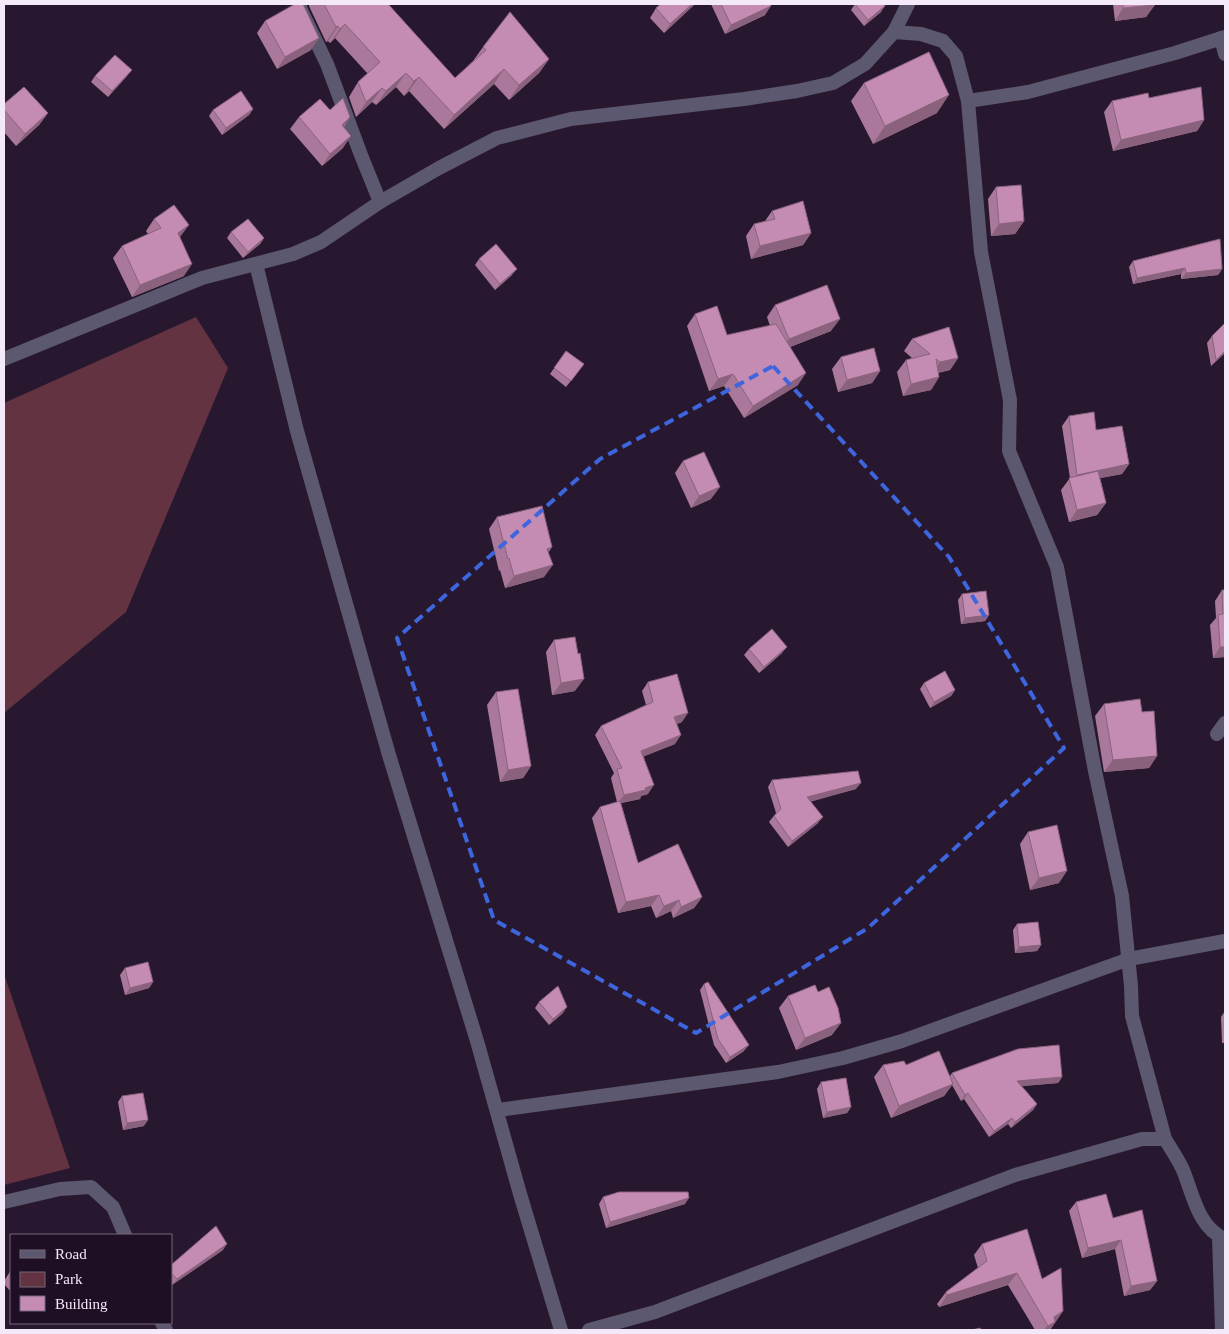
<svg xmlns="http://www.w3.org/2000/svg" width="1229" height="1334" font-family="'Times New Roman',serif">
<rect width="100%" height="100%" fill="#28182f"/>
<g fill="#633341">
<path d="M196 317 228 368 126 612 4 713V403Z"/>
<path d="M4 974 70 1168 4 1185Z"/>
</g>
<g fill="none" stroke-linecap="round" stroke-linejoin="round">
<g stroke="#5c5870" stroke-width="14">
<path d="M300 4V8L327 64 361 155 380 202"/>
<path d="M894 32 921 34 943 41 956 56 968 101 981 252 1010 400 1009 451 1057 567 1095 771 1122 896 1131 986 1132 1016 1165 1139"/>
<path d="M1221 38 1225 54"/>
<path d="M968 101 1028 92 1175 53 1225 37"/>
<path d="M256 264 297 431 389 755 477 1041 520 1194 561 1330"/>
<path d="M4 359 202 278 293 254 321 242 380 202 439 168 497 138 571 119 744 99 797 91 833 83 865 64 894 32 908 4"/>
<path d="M1217 734 1225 723"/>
<path d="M498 1110 778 1072 843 1058 902 1041 1129 959 1225 941"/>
<path d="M4 1202 60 1189 91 1187 113 1207 125 1235"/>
<path d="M1219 1237 1222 1330"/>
<path d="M162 1323 166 1330"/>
<path d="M589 1330 655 1312 1015 1175 1142 1139H1165C1171 1149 1178 1159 1183 1170 1193 1194 1198 1228 1225 1239"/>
</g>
</g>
<g fill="#a9789a">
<path d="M309 4H388L455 78 473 61 483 47 549 59 539 73 509 100 494 84 444 129 409 91 404 96 396 87 376 105 372 102 356 117 349 97 358 82 368 74 335 38 330 43 328 41 326 42 309 6Z"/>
<path d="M661 4H695L664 33 650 18 656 8Z"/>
<path d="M711 4H770L765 15 725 34Z"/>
<path d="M855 4 881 12 864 26 851 10Z"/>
<path d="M1113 4H1155L1146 17 1115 21Z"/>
<path d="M265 21 311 50 277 69 257 33Z"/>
<path d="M95 76H127L108 97 91 82Z"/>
<path d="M864 83 937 113 873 144 851 101Z"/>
<path d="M1149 98 1204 120 1197 131 1113 151 1104 112 1112 101Z"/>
<path d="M4 104 48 113 39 125 16 146 4 132Z"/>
<path d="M253 109 249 115 222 135 209 116 213 110Z"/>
<path d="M330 110 350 117 344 127 343 148 322 166 290 129 299 117Z"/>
<path d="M996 187 1024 221 1015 234 991 236 988 199Z"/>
<path d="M772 211 811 233 803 245 751 259 746 236 754 224 765 221Z"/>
<path d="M154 219 180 237 184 276 132 297 113 258 122 246 148 234 146 231Z"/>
<path d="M231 232 264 238 260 244 243 258 227 238Z"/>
<path d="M479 259 512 275 495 290 475 265Z"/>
<path d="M1133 261 1222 269 1218 275 1181 279V274L1133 284 1129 267Z"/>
<path d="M775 305 831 331 790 347 798 385 744 418 724 386 709 391 687 326 695 314 727 335 770 326 767 317Z"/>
<path d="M1212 336 1225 353 1211 366 1207 343Z"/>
<path d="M912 339 958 358 950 370 938 373 939 377 931 390 903 396 897 372 906 360 912 358 904 351Z"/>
<path d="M566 351 584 364 566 387 550 374Z"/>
<path d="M841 357 880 371 872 383 838 392 832 369Z"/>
<path d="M1069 416 1096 430 1129 464 1122 474 1100 478 1106 503 1097 515 1069 522 1061 490 1070 478 1062 426Z"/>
<path d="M683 461 711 499 691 508 675 473Z"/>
<path d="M497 517 552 547 548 553 544 577 505 588 500 570 499 571 489 529Z"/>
<path d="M1222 590 1225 657 1213 658 1210 625 1216 618 1215 601Z"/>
<path d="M962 594 989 615 985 621 961 624 958 600Z"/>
<path d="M554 640 575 691 552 695 546 652Z"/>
<path d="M749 649 782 653 759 673 744 655Z"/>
<path d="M648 682 682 722 677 724 675 744 644 756 648 794 641 796 640 799 621 803 638 863 702 897 694 908 673 918 671 911 656 918 651 906 618 913 592 818 600 807 617 802 611 778 614 773 595 735 601 726 646 705 642 691Z"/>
<path d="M924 683 955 690 951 696 930 708 920 689Z"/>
<path d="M496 692 531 766 523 778 500 782 487 705Z"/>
<path d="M1104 704 1157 756 1149 768 1104 772 1095 716Z"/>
<path d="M772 780 856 789 810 801 818 823 788 847 769 822 776 813 768 787Z"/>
<path d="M1028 832 1059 883 1030 890 1020 844Z"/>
<path d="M1017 924 1041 945 1037 951 1015 953 1013 930Z"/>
<path d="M125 968 153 982 149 988 125 995 120 975Z"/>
<path d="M704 984 744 1051 726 1063 714 1045 700 990Z"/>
<path d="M788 996 832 1035 796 1050 779 1008Z"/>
<path d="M539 1002 563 1013 549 1025 535 1008Z"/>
<path d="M1225 1011V1043H1222L1221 1017Z"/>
<path d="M883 1065H906L950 1076 952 1073 1062 1077 1058 1083 1022 1086 1037 1104 1033 1110 1011 1128 1008 1124 989 1137 964 1099 961 1101 952 1085 944 1096 891 1118 874 1077Z"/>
<path d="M821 1082 851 1107 847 1113 823 1118 817 1089Z"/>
<path d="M122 1096 144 1126 123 1130 118 1102Z"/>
<path d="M603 1197 685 1204 606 1228 599 1204Z"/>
<path d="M1076 1202 1113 1218 1157 1281 1150 1290 1124 1296 1115 1249 1082 1258 1069 1211Z"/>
<path d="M982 1244 1042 1279 1063 1311 1050 1330H1035L1008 1285 939 1307 937 1304 946 1292 978 1268 974 1255Z"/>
<path d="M223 1250 172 1285 171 1284V1265Z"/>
<path d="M11 1270V1292L4 1284V1281Z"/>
</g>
<g fill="#8a627d">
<path d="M692 4H695L664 33 670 24Z"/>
<path d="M1155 5 1146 17 1115 21 1123 8Z"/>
<path d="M771 6 765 15 725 34 731 25Z"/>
<path d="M885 6 881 12 864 26 868 20Z"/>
<path d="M345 24 335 38 330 43 340 29Z"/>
<path d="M338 26 328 41 326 42 336 27Z"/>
<path d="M319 38 311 50 277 69 285 57Z"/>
<path d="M549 59 539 73 509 100 519 85Z"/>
<path d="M504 69 494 84 444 129 454 115Z"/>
<path d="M132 70 127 76 108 97 112 91Z"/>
<path d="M406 73 396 87 376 105 386 91Z"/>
<path d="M419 77 409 91 404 96 414 81Z"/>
<path d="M382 88 372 102 356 117 366 102Z"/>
<path d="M949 95 937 113 873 144 885 126Z"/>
<path d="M253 109 249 115 222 135 226 128Z"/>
<path d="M48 113 39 125 16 146 25 134Z"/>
<path d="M350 117 342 129V125Z"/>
<path d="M1204 120 1197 131 1113 151 1121 140Z"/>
<path d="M351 136 343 148 322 166 330 154Z"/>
<path d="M1024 221 1015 234 991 236 999 224Z"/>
<path d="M189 225 180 237 178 233Z"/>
<path d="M811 233 803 245 751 259 760 246Z"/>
<path d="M264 238 260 244 243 258 248 252Z"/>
<path d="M192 264 184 276 132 297 140 285Z"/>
<path d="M1185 268 1181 274 1133 284 1137 278Z"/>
<path d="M517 269 512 275 495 290 500 284Z"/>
<path d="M1222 269 1218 275 1181 279 1186 273Z"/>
<path d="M840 319 831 331 780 351 789 339Z"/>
<path d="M1225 351V353L1211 366 1216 360Z"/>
<path d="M958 358 950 370 931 374 940 362Z"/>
<path d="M880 371 872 383 838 392 847 380Z"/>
<path d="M806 373 798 385 744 418 753 406Z"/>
<path d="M733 374 724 386 709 391 718 379Z"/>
<path d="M939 377 931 390 903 396 911 384Z"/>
<path d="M1129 464 1122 474 1071 484 1077 475Z"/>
<path d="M720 487 711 499 691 508 699 496Z"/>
<path d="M1106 503 1097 515 1069 522 1077 510Z"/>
<path d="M552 547 544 559 547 549Z"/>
<path d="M553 565 544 577 505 588 514 576Z"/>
<path d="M989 615 985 621 961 624 965 618Z"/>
<path d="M787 647 782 653 759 673 764 667Z"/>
<path d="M1220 647H1225V657L1213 658Z"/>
<path d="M584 679 575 691 552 695 561 683Z"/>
<path d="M955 690 951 696 930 708 934 702Z"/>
<path d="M688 713 682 722 668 726 674 717Z"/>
<path d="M681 735 675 744 635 760 641 751Z"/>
<path d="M1157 756 1149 768 1104 772 1113 760Z"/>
<path d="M531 766 523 778 500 782 508 770Z"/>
<path d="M861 783 856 789 803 804 807 797Z"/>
<path d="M654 785 648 794 641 796 640 799 617 804 624 795Z"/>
<path d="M823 817 818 823 788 847 792 841Z"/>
<path d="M1067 871 1059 883 1030 890 1039 878Z"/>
<path d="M659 895 651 906 618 913 626 902Z"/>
<path d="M702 897 694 908 673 918 681 907Z"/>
<path d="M679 900 671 911 656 918 664 906Z"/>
<path d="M1041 945 1037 951 1015 953 1019 947Z"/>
<path d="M153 982 149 988 125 995 130 988Z"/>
<path d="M567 1007 563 1013 549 1025 553 1019Z"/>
<path d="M841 1023 832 1035 796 1050 805 1038Z"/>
<path d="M749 1045 744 1051 726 1063 730 1057Z"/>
<path d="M1062 1077 1058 1083 1013 1087 1017 1081Z"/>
<path d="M953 1084 944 1096 891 1118 899 1106Z"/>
<path d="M968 1093 964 1099 961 1101 965 1095Z"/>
<path d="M1037 1104 1033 1110 1011 1128 1015 1122Z"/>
<path d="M851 1107 847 1113 823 1118 827 1112Z"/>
<path d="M1012 1118 1008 1124 989 1137 994 1131Z"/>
<path d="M148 1120 144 1126 123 1130 127 1123Z"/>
<path d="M689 1198 685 1204 606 1228 610 1222Z"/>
<path d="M1121 1240 1115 1249 1082 1258 1088 1248Z"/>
<path d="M227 1244 223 1250 172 1285 177 1279Z"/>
<path d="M1017 1273 1008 1285 939 1307 947 1295Z"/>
<path d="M1157 1281 1150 1290 1124 1296 1131 1286Z"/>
<path d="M1063 1311 1050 1330H1044L1054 1317Z"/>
</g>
<g fill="#c58cb3" stroke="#8a627d">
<path d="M295 4H303L319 38 285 57 265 21Z"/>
<path d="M324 4H388L455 78 486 50 483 47 510 12 549 59 519 85 504 69 454 115 419 77 414 81 406 73 386 91 382 88 366 102 358 82 380 62 345 24 340 29 338 26 336 27Z"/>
<path d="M661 4H692L670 24 656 8Z"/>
<path d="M721 4H770L771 6 731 25Z"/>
<path d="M855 4H884L885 6 868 20Z"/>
<path d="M1123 4H1155V5L1123 8Z"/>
<path d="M929 52 949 95 885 126 864 83Z"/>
<path d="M115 55 132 70 112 91 95 76Z"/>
<path d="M24 87 48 113 25 134 4 110V104Z"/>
<path d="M1201 87 1204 120 1121 140 1112 101 1148 93 1149 98Z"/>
<path d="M241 91 253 109 226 128 213 110Z"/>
<path d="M343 98 350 117 342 125 351 136 330 154 299 117 320 99 330 110Z"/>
<path d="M1021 185 1024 221 999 224 996 187Z"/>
<path d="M803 201 811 233 760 246 754 224 775 219 772 211Z"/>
<path d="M174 205 189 225 178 233 192 264 140 285 122 246 161 228 154 219Z"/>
<path d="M248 219 264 238 248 252 231 232Z"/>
<path d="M1220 239 1222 269 1186 273 1185 268 1137 278 1133 261Z"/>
<path d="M496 244 517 269 500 284 479 259Z"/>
<path d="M827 285 840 319 789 339 775 305Z"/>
<path d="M717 306 727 335 776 324 806 373 753 406 733 374 718 379 695 314Z"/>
<path d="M1225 323V351L1216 360 1212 336Z"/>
<path d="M949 327 958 358 940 362 936 359 939 377 911 384 906 360 930 354 912 339Z"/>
<path d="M874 348 880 371 847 380 841 357Z"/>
<path d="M566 351 584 364 571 381 554 368Z"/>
<path d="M1094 412 1096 430 1122 426 1129 464 1077 475 1069 416Z"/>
<path d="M704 452 720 487 699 496 683 461Z"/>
<path d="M1098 471 1106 503 1077 510 1069 478Z"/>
<path d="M542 506 552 547 547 549 553 565 514 576 509 558 508 559 497 517Z"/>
<path d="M1222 590H1225V647H1220L1218 615 1223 614Z"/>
<path d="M986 591 989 615 965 618 962 594Z"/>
<path d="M772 629 787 647 764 667 749 649Z"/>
<path d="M575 637 578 654 580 653 584 679 561 683 554 640Z"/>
<path d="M945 671 955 690 934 702 924 683Z"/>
<path d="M677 674 688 713 674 717 681 735 641 751 654 785 645 788 646 790 624 795 617 769 622 768 601 726 653 702 648 682Z"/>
<path d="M518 689 531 766 508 770 496 692Z"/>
<path d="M1140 699 1142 712 1154 711 1157 756 1113 760 1104 704Z"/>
<path d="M858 771 861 783 807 797 823 817 792 841 774 816 781 809 772 780Z"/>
<path d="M620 801 638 863 678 844 702 897 681 907 679 900 664 906 659 895 626 902 600 807Z"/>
<path d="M1057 825 1067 871 1039 878 1028 832Z"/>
<path d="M1038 922 1041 945 1019 947 1017 924Z"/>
<path d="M148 962 153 982 130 988 125 968Z"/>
<path d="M708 982 749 1045 730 1057 718 1039 704 984Z"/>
<path d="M815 985 818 992 829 987 838 1008 841 1023 805 1038 788 996Z"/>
<path d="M558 986 567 1007 553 1019 539 1002Z"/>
<path d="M1059 1045 1062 1077 1017 1081 1037 1104 1015 1122 1012 1118 994 1131 968 1093 965 1095 952 1073 1018 1049Z"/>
<path d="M939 1051 953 1084 899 1106 883 1065 904 1061 906 1065Z"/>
<path d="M846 1078 851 1107 827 1112 821 1082Z"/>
<path d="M143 1093 148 1120 127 1123 122 1096Z"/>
<path d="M619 1192H688L689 1198 610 1222 603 1197Z"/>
<path d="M1106 1194 1113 1218 1142 1210 1157 1281 1131 1286 1121 1240 1088 1248 1076 1202Z"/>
<path d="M216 1226 227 1244 177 1279 171 1273V1265Z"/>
<path d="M1027 1229 1042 1279 1061 1268 1063 1311 1054 1317 1055 1322 1048 1326 1017 1273 947 1295 946 1292 987 1261 982 1244Z"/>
<path d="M980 1328 981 1330H972Z"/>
</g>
<path fill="none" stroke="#3d65dd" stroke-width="4" stroke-dasharray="10 6" stroke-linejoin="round" d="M773 366 949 557 1064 748 868 928 696 1033 494 920 397 638 600 459Z"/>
<rect width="1229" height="1334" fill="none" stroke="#f4e9f9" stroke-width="10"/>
<rect x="10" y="1234" width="162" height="90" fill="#1e0f25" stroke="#74667a"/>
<rect x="20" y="1250" width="25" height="8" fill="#5c5870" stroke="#74667a"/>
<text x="55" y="1259" font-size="15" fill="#f4e9f9">Road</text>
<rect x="20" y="1272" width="25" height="15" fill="#633341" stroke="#74667a"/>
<text x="55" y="1284" font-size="15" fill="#f4e9f9">Park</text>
<rect x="20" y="1296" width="25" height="15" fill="#c58cb3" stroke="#74667a"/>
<text x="55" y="1309" font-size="15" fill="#f4e9f9">Building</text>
</svg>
